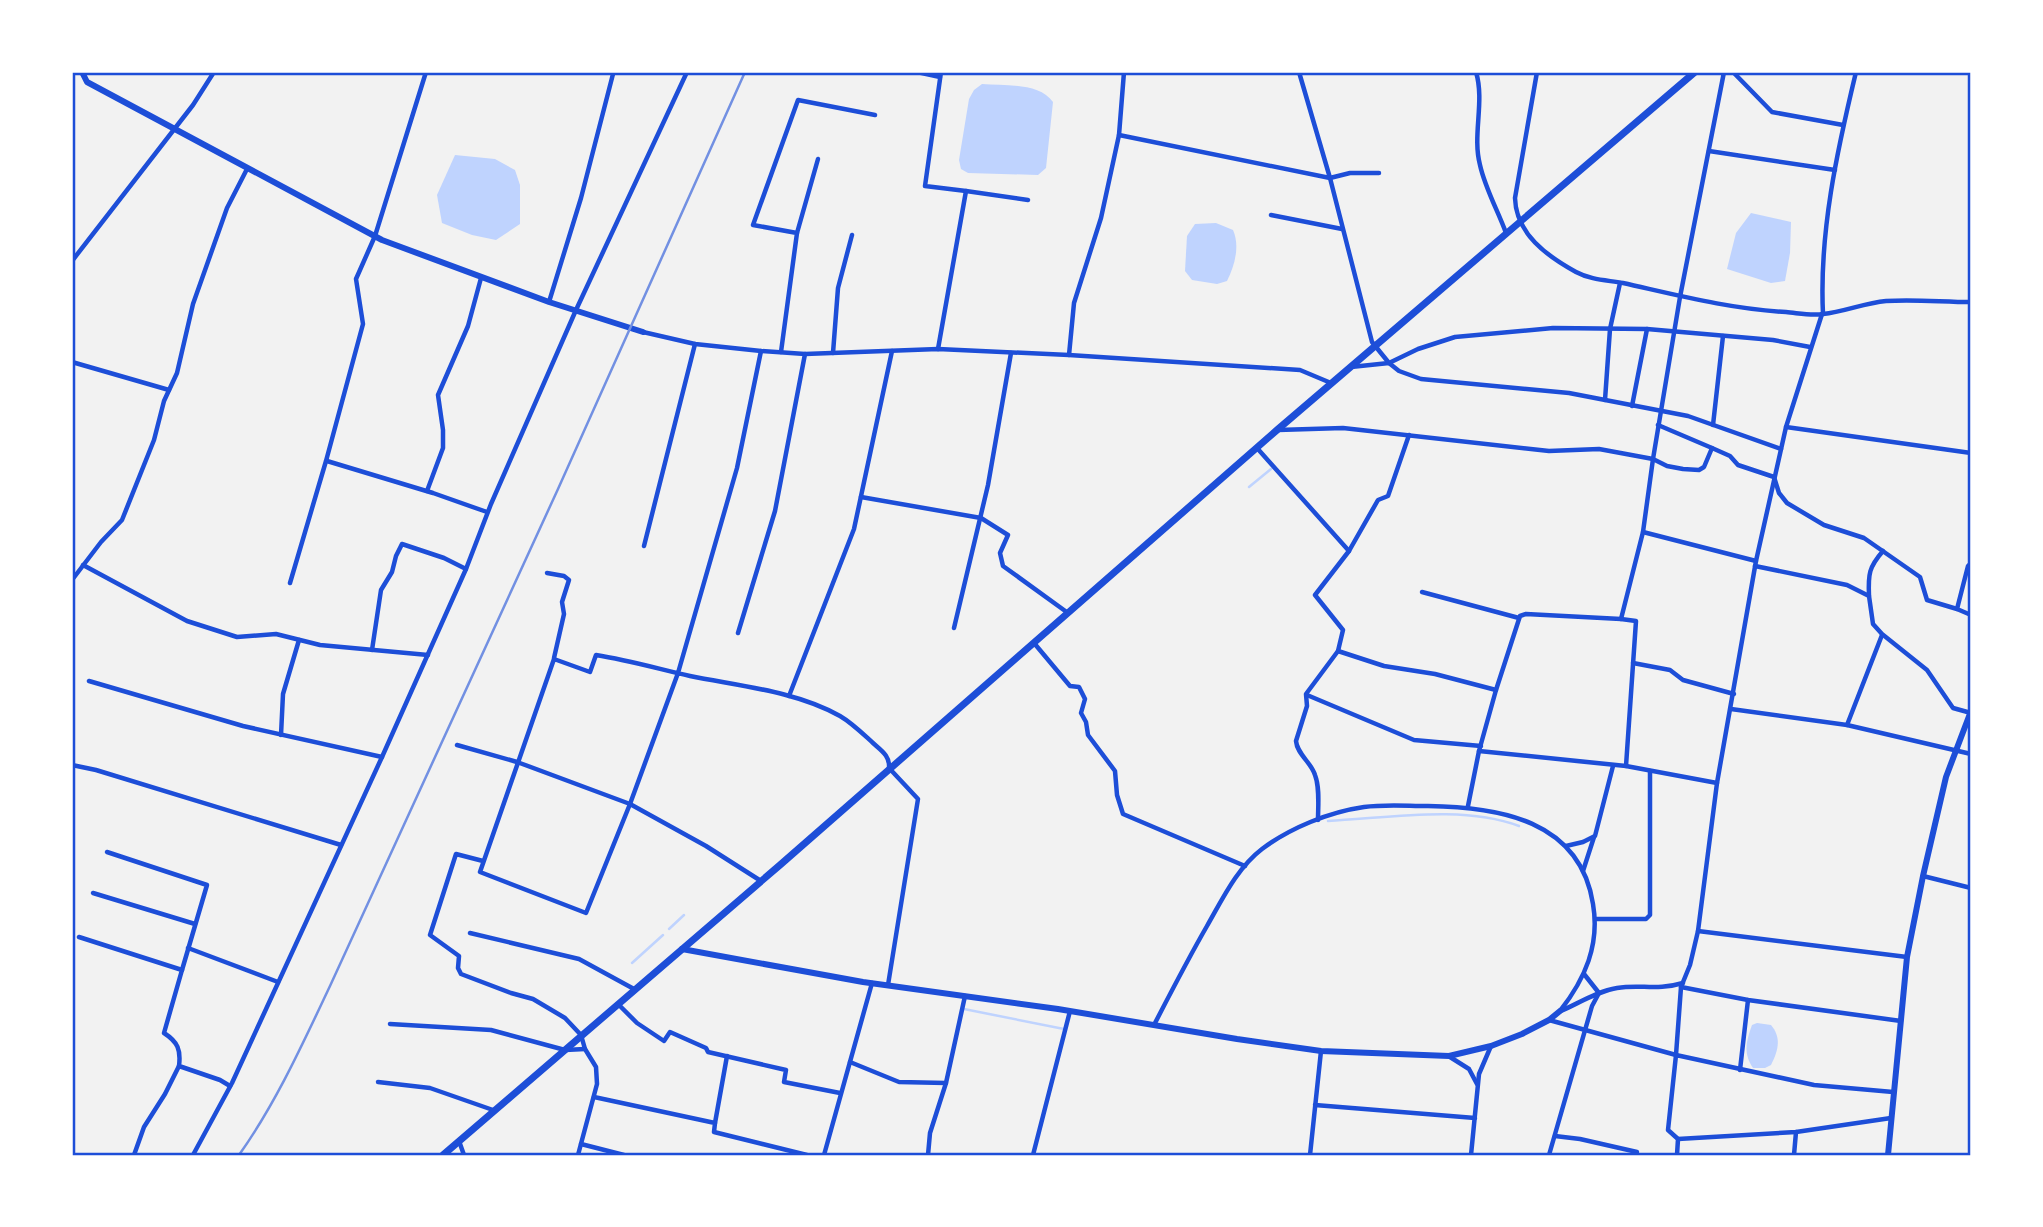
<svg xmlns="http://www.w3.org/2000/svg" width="2043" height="1227" font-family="'Playfair Display',serif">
<rect width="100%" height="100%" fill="#f2f2f2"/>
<g fill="#bfd3fe">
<path d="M982 84C1005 86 1039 82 1053 102L1046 168 1038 175 968 173 961 169 959 160 969 99 974 90Z"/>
<path d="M455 155 495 159 515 170 520 185V224L496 240 472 235 442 223 437 195Z"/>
<path d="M1751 213 1791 222 1790 253 1785 281 1771 283 1727 269 1736 233Z"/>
<path d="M1216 223 1233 230C1240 246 1235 265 1227 281L1217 284 1192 280 1185 271 1187 236 1195 224Z"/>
<path d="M1757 1023 1771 1025C1782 1038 1778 1051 1771 1065L1765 1068H1753C1743 1053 1746 1042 1752 1025Z"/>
</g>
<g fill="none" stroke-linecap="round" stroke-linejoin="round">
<g stroke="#bfd3fe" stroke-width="2.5">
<path d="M1249 487 1271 469"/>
<path d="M1328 821C1389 818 1462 805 1519 826"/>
<path d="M669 929 684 915"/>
<path d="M632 963 663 935"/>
<path d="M964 1009 1064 1029"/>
</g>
<g stroke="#1d4ed8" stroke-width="4.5">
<path d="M917 72 940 77"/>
<path d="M1299 72 1330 178 1372 342 1389 363 1418 349 1455 337 1553 328 1647 329 1773 340 1810 347"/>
<path d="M1476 72C1485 102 1472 135 1480 165 1485 188 1498 211 1506 233"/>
<path d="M1537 72 1515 198C1516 234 1547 256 1576 272 1591 280 1606 280 1623 283 1677 295 1730 309 1786 312 1798 313 1811 316 1823 314 1844 312 1864 303 1886 301 1914 299 1943 302 1971 302"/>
<path d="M1733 72 1772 112 1843 125"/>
<path d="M1119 135 1330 178 1350 173H1379"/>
<path d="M1709 151 1835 170"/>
<path d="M966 191 1028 200"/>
<path d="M1271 215 1342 229"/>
<path d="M797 233 818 159"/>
<path d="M72 261 193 105 214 72"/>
<path d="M549 302 581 198 613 74"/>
<path d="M1823 314C1819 233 1837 151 1856 72"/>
<path d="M643 332 695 344 761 351 805 354 938 349 1069 355 1300 370 1331 383"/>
<path d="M938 349 966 191 925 186 941 72"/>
<path d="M761 351 737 468 678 673 630 804 586 913 480 872 554 659 590 672 596 655C628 660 659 669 690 676 739 686 796 691 840 716 852 723 862 733 873 743 882 751 890 756 889 768L918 799 888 985"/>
<path d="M781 352 797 233 753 225 798 100 875 115"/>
<path d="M833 353 838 288 852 235"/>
<path d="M1069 355 1074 303 1101 218 1119 135 1124 72"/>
<path d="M72 362 169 390"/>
<path d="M1351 367 1389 363 1399 371 1421 379 1569 393 1688 416 1781 449"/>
<path d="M1605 400 1610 329 1620 283"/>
<path d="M1632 406 1647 329"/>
<path d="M1658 425 1712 448 1730 456 1738 465 1774 477 1779 493 1787 503 1824 525 1864 538 1920 577 1927 600 1957 609"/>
<path d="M1713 425 1723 336"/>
<path d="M1786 427 1971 453"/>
<path d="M1278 430 1343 428 1549 451 1599 449 1653 459 1667 466 1683 469 1699 470 1704 467 1712 448"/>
<path d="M1257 448 1349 551 1315 595 1343 630 1338 651 1306 694 1307 706 1296 741C1297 754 1311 762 1315 775 1320 788 1318 806 1318 820"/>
<path d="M327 461 433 493 487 512"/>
<path d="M427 491 443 448V430L438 395 468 326 481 278"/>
<path d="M861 497 981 518 1008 535 1000 553 1003 566 1068 613"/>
<path d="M1643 532 1756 561"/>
<path d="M644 546 695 344"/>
<path d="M1349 551 1378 500 1388 496 1409 435"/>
<path d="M1971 563 1968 566 1957 609 1971 615"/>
<path d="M83 565 187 621 237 637 276 634 320 645 428 655"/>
<path d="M1755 566 1847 585 1869 596 1873 624 1882 634 1927 670 1953 708 1971 713"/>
<path d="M547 573 564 576 569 580 562 602 564 614 554 658"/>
<path d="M72 580 101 542 122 520 154 440 164 401 177 373 193 304 227 208 247 169"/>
<path d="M290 583 326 461 363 324 356 279 375 236 426 72"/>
<path d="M1422 592 1519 618"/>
<path d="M1869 596C1868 574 1869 567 1883 551"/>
<path d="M1621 619 1643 532 1653 459 1680 297 1724 72"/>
<path d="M954 628 988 485 1011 353"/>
<path d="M738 633 775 511 805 354"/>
<path d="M1034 643 1070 686 1079 687 1085 699 1081 713 1086 722 1088 735 1115 771 1117 795 1123 814 1245 866"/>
<path d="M372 650 381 590 392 572 396 556 402 544 444 558 466 569"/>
<path d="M1338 651 1384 666 1435 674 1496 690"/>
<path d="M1633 663 1670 670 1683 680 1734 694"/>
<path d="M89 681 243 726 382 757"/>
<path d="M1307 695 1414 740 1481 746"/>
<path d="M789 696 854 529 892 351"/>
<path d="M1731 709 1847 725 1971 754"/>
<path d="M1847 725 1882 635"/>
<path d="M281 735 283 694 299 640"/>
<path d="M457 745 517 762 630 804 706 846 761 881"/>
<path d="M1479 751 1496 690 1520 616 1526 614 1621 619 1636 621 1626 766"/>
<path d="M72 765 96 770 341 845"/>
<path d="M1468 806 1479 751 1626 766 1717 783"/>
<path d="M1566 846 1583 842 1595 836 1613 766"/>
<path d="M107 852 207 885 182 970"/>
<path d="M483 861 456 854 430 935 459 956 458 968 461 974 511 993 533 999 565 1018 581 1035 585 1049 596 1067 597 1084 578 1155"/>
<path d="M1583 871 1594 837"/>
<path d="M1923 876 1971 888"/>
<path d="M93 893 195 924"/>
<path d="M1596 919H1646L1650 915V771"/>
<path d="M1698 931 1907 957"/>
<path d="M470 933 579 959 634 989"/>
<path d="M79 937 182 970 164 1033C178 1042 181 1050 179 1066L220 1080 230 1086"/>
<path d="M188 948 278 982"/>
<path d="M1681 987 1748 1000 1901 1021"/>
<path d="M618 1004 637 1023 664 1041 670 1032 706 1048 708 1052 786 1070 784 1082 840 1093"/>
<path d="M1561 1011C1579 1003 1598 991 1617 988 1641 984 1656 991 1683 983"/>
<path d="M1549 1020 1676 1055 1681 987 1690 965 1698 931 1717 783 1756 561 1786 427 1822 314"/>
<path d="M390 1024 491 1030 565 1050 585 1049"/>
<path d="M1154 1025C1171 992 1188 959 1207 926 1222 900 1237 868 1262 849 1290 828 1329 812 1364 807 1385 804 1407 806 1428 806 1499 807 1580 820 1593 904 1600 945 1585 979 1560 1011"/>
<path d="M1450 1057 1469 1069 1477 1084"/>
<path d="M850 1062 899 1082 946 1083"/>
<path d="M1740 1070 1748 1000"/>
<path d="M378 1082 430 1088 493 1110"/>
<path d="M594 1097 715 1123 714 1132 807 1155"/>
<path d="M1315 1105 1475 1118"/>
<path d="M715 1123 727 1056"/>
<path d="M1555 1136 1580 1139 1637 1152"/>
<path d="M1678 1139 1796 1132 1891 1118"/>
<path d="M459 1141 464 1155"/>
<path d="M581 1144 624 1155"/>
<path d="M134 1155 144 1127 165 1094 179 1066"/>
<path d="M193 1155 232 1083 382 757 466 569 491 504 576 310 687 72"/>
<path d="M824 1155 872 983"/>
<path d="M928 1155 930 1133 946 1083 965 996"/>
<path d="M1033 1155 1070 1011"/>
<path d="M1310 1155 1321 1051"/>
<path d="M1471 1155 1479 1074 1491 1046"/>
<path d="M1549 1155 1592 1006 1599 993 1584 974"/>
<path d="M1677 1155 1678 1139 1668 1130 1676 1055 1814 1085 1893 1092"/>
<path d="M1794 1155 1796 1132"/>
</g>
<g stroke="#1d4ed8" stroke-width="6">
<path d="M82 72 87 82 382 240 549 302 643 332"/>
<path d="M682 949 863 982 1058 1009 1237 1039 1321 1051 1449 1056 1491 1046 1522 1034 1549 1020 1560 1011"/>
</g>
<path stroke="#1d4ed8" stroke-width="6" d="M1888 1155 1907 957 1923 876 1946 777 1971 711"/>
<path stroke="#1d4ed8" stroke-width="7" d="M443 1155 780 865 1277 430 1695 72"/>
<path stroke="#7290e2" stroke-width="2.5" d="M239 1155C276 1103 303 1043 330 986L558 489 745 72"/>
</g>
<rect width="2043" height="1227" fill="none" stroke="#ffffff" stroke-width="147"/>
<rect x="74" y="74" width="1895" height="1080" fill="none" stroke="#1d4ed8" stroke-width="2.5"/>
</svg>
